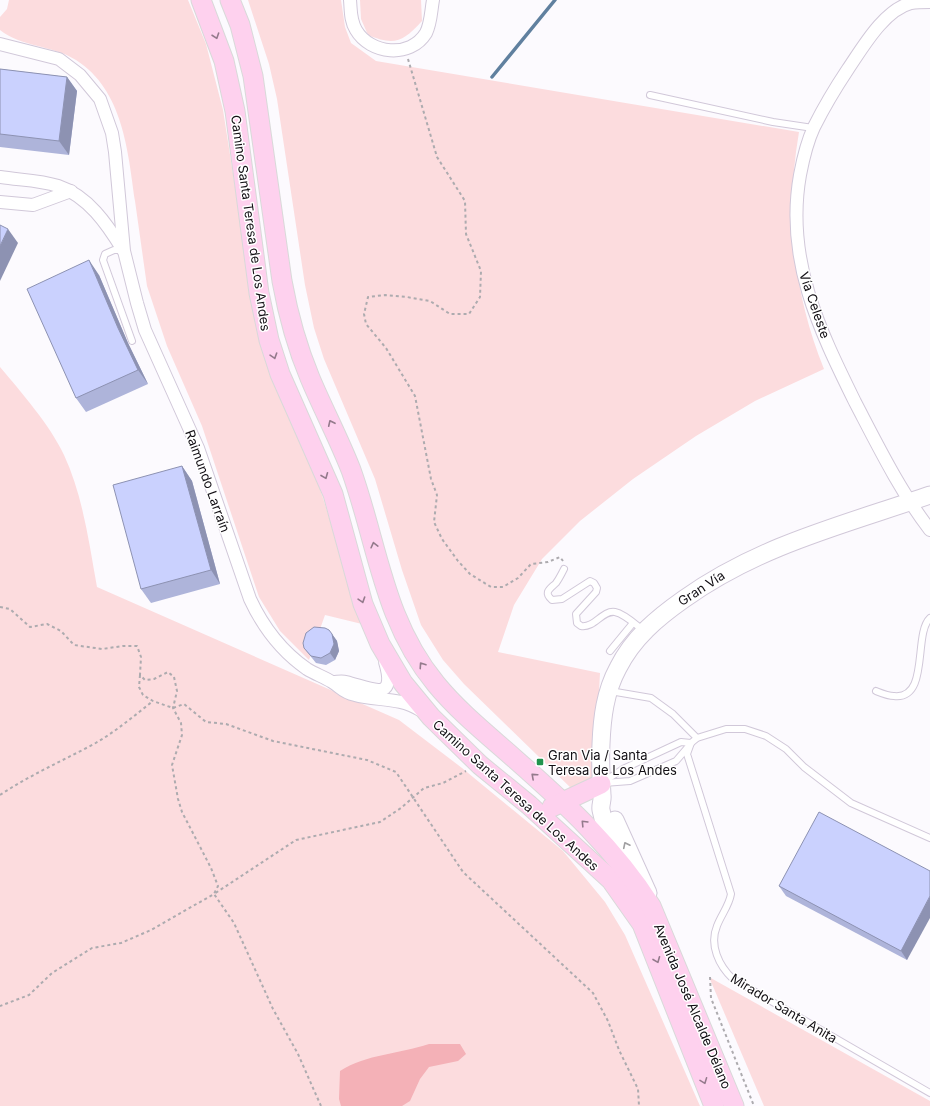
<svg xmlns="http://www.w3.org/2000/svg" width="930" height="1106" font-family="Inter,sans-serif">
<rect width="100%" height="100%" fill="#fcfafe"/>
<g fill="#fcdcde">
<path d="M9 0H188L206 44 223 110 252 295 323 498 362 624 325 615 309 660 280 631 259 597 202 426 167 346 147 286C143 258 139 229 135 201 128 151 123 90 76 60 52 45 21 47 0 30V17L7 9Z"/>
<path d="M248 0H341L345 27 351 43 376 61 799 132C785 213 793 292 824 369L755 401 696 436 633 479 580 521 542 559 514 605 498 652 600 673 599 691 600 780 574 791 464 684 443 660 421 625 402 570 375 479 324 359 314 328 305 285 277 99 269 64Z"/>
<path d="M360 0H421L422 21C403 42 394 46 368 35L361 19Z"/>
<path d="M0 367C21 392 50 425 64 455 83 496 89 543 97 587L399 720 462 768 563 851 605 902 625 935 700 1106H0Z"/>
<path d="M709 977 930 1101V1106H764Z"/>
</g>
<path fill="#f4b1b7" d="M429 1044H460L466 1054 458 1061 429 1067 420 1079 410 1101 402 1106H341L339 1099 340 1071C367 1054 399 1054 429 1044Z"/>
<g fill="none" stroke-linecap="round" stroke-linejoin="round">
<path stroke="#60809f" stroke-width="3.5" d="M492 77 555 0"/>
<g stroke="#d1c8d9" stroke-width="8">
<g id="service">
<path d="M650 95 773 122 813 128"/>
<path d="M122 250H114L105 254 103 260 132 341"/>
<path d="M564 569C562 573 559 579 556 583 550 589 543 592 552 600L562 599 590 581 594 583 597 588 596 592 576 614 577 623 581 626C595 628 602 610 615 612 625 614 636 625 644 631"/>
<path d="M610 651 633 623"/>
<path d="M610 691 651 698 673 714 697 738"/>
<path d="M876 691C881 693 888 696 894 696 930 700 913 634 930 618"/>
<path d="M603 782 623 769 681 742 691 743"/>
<path d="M604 783 630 781 676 761 688 747"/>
<path d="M930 838 851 803 804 767 786 749 766 736 745 729H726L697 738 691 743 687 754 731 894C729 906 721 915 717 926 709 945 719 966 733 979L930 1093"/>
</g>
</g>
<g stroke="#d1c8d9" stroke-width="14">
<g id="minor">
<path d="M350 0C351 10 350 20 356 30 370 54 410 59 426 33 431 23 431 11 433 0"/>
<path d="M930 2C924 2 917 2 911 3 884 10 863 47 848 69 836 87 824 107 814 127 807 142 803 159 800 175 785 259 819 329 855 402 878 446 900 491 930 530"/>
<path d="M0 44 59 59 80 75 100 99 112 133 115 152 124 251 137 303 145 330 198 448 250 599C263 627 281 651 307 669 315 674 324 677 332 682 342 688 342 692 355 695 377 701 400 697 420 710"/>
<path d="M0 177C19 180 40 180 58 186 88 196 107 224 123 250"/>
<path d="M0 202 33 205 71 191"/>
<path d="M333 682C337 682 342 681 346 682 368 687 398 705 385 662"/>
</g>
</g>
<g stroke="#d1c8d9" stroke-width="19">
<g id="secondary">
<path d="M615 820 648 893"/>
<path d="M618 858C613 843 604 826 601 810 600 805 603 800 602 795 601 778 600 761 601 744 602 718 605 692 618 668 633 638 657 618 684 599 760 545 843 525 930 495"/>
</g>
</g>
<g stroke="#d9d9d9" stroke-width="21">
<g id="primary">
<path d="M201 0 224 61 235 111 259 293 269 340 280 374 333 494 363 604 380 644 403 683 431 717 480 765 529 805 611 880 642 924 714 1106"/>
<path d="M230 0 240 25 253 76 282 281C288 314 297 347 310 378 323 409 339 439 351 470 378 545 383 620 436 684 459 712 488 735 515 759 565 803 615 849 651 906L734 1106"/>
<path d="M552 807 601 784"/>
</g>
</g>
<g stroke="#adabaf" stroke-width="2" stroke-dasharray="3 3" stroke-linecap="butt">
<path d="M408 59 437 157 465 201 466 234 481 271 480 297 469 314H450L430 301 407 297 385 295 368 297 364 314 366 324 386 348 415 396 431 479 437 495 434 522 442 539 458 561 470 574 491 587H503L518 578 531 564 548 562 560 557 563 561"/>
<path d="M0 607 10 609 30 627 47 624 61 631 74 645 102 649 123 646H137L141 657 140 675 145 680 154 679 168 672 174 677 177 691 173 708 181 723 182 735 172 765 178 799 182 812 211 868 218 886 214 894 151 930 121 943 92 948 52 973 29 995 0 1006"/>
<path d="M140 675 139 687 143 695 153 701 173 708 184 704 206 722 226 724 273 741 367 760 396 772 463 872 593 993 608 1021 619 1050 638 1089 639 1106"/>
<path d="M0 795C30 775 62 761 94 744 115 732 134 716 153 701"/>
<path d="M710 977 711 998 754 1106"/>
<path d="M321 1106 298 1054 273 1009 234 923 214 894 296 840 380 822 401 808 424 788 443 783 466 771"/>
</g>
<use href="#service" stroke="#fff" stroke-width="6"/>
<use href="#minor" stroke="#fff" stroke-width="12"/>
<use href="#secondary" stroke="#fff" stroke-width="17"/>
<use href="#primary" stroke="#fed1ee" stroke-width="19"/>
</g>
<g fill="#aeb4da">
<path d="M0 69 67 77 77 91 69 155 0 147Z"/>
<path d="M99 275 128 343 148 384 86 412 76 398Z"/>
<path d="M182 466 192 481 220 584 151 603 141 589Z"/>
<path d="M332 634 337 641 339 651 335 660 326 665 316 663 304 648Z"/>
<path d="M930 871 907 960 786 896 779 886Z"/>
</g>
<g fill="#8d92b2">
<path d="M67 77 77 91 69 155 59 141Z"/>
<path d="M8 229 18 243 0 281V246Z"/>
<path d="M89 260 99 275 128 343 148 384 138 370 118 328Z"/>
<path d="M182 466 192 481 220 584 211 570Z"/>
<path d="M332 634 337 641 339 651 335 660 330 653Z"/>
<path d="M930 896V918L907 960 901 951Z"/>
</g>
<g fill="#cad1fe" stroke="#8d92b2">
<path d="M0 69 67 77 59 141 0 134Z"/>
<path d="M0 225 8 229 0 246Z"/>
<path d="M89 260 118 328 138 370 76 398 27 289Z"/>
<path d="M182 466 211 570 141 589 113 485Z"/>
<path d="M314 627 325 628 329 630 332 634 334 644 330 653 321 658 311 656 304 648 303 643 306 633Z"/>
<path d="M819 812 930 871V896L901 951 779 886Z"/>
</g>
<defs><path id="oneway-chevron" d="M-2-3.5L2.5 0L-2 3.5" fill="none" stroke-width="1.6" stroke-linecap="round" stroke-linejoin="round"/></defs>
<g stroke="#947a8c">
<use href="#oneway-chevron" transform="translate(216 36) rotate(71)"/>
<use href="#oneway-chevron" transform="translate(274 356) rotate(72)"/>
<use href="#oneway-chevron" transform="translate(331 423) rotate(-115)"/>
<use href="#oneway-chevron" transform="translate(325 476) rotate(68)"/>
<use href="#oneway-chevron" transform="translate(374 545) rotate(-104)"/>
<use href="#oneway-chevron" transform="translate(362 600) rotate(72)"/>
<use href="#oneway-chevron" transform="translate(422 665) rotate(-124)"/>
<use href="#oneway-chevron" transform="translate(534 776) rotate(-138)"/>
<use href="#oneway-chevron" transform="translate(584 823) rotate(-134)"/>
<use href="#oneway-chevron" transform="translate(657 960) rotate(68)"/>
<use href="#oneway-chevron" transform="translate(704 1081) rotate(69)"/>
</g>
<use stroke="#a09fa1" href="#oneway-chevron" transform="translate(626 845) rotate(-116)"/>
<rect fill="#20934d" stroke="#fff" stroke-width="1.5" x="536" y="758" width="8" height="8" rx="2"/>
<g text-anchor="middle" stroke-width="3" stroke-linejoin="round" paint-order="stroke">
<g font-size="13" fill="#120f14" stroke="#fff">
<text transform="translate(251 223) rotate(82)" y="5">Camino Santa Teresa de Los Andes</text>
<text transform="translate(815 305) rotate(71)" y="5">Vía Celeste</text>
<text transform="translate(208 481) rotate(70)" y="5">Raimundo Larraín</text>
<text transform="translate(701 588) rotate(-33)" y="5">Gran Vía</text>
<text transform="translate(516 795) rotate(42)" y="5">Camino Santa Teresa de Los Andes</text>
<text transform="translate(693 1006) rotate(67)" y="5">Avenida José Alcalde Délano</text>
<text transform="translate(784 1008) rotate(31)" y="5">Mirador Santa Anita</text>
</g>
<g font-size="13" fill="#120f14" stroke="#fff" text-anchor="start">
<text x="548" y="760">Gran Via / Santa<tspan x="548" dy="15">Teresa de Los Andes</tspan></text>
</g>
</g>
</svg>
